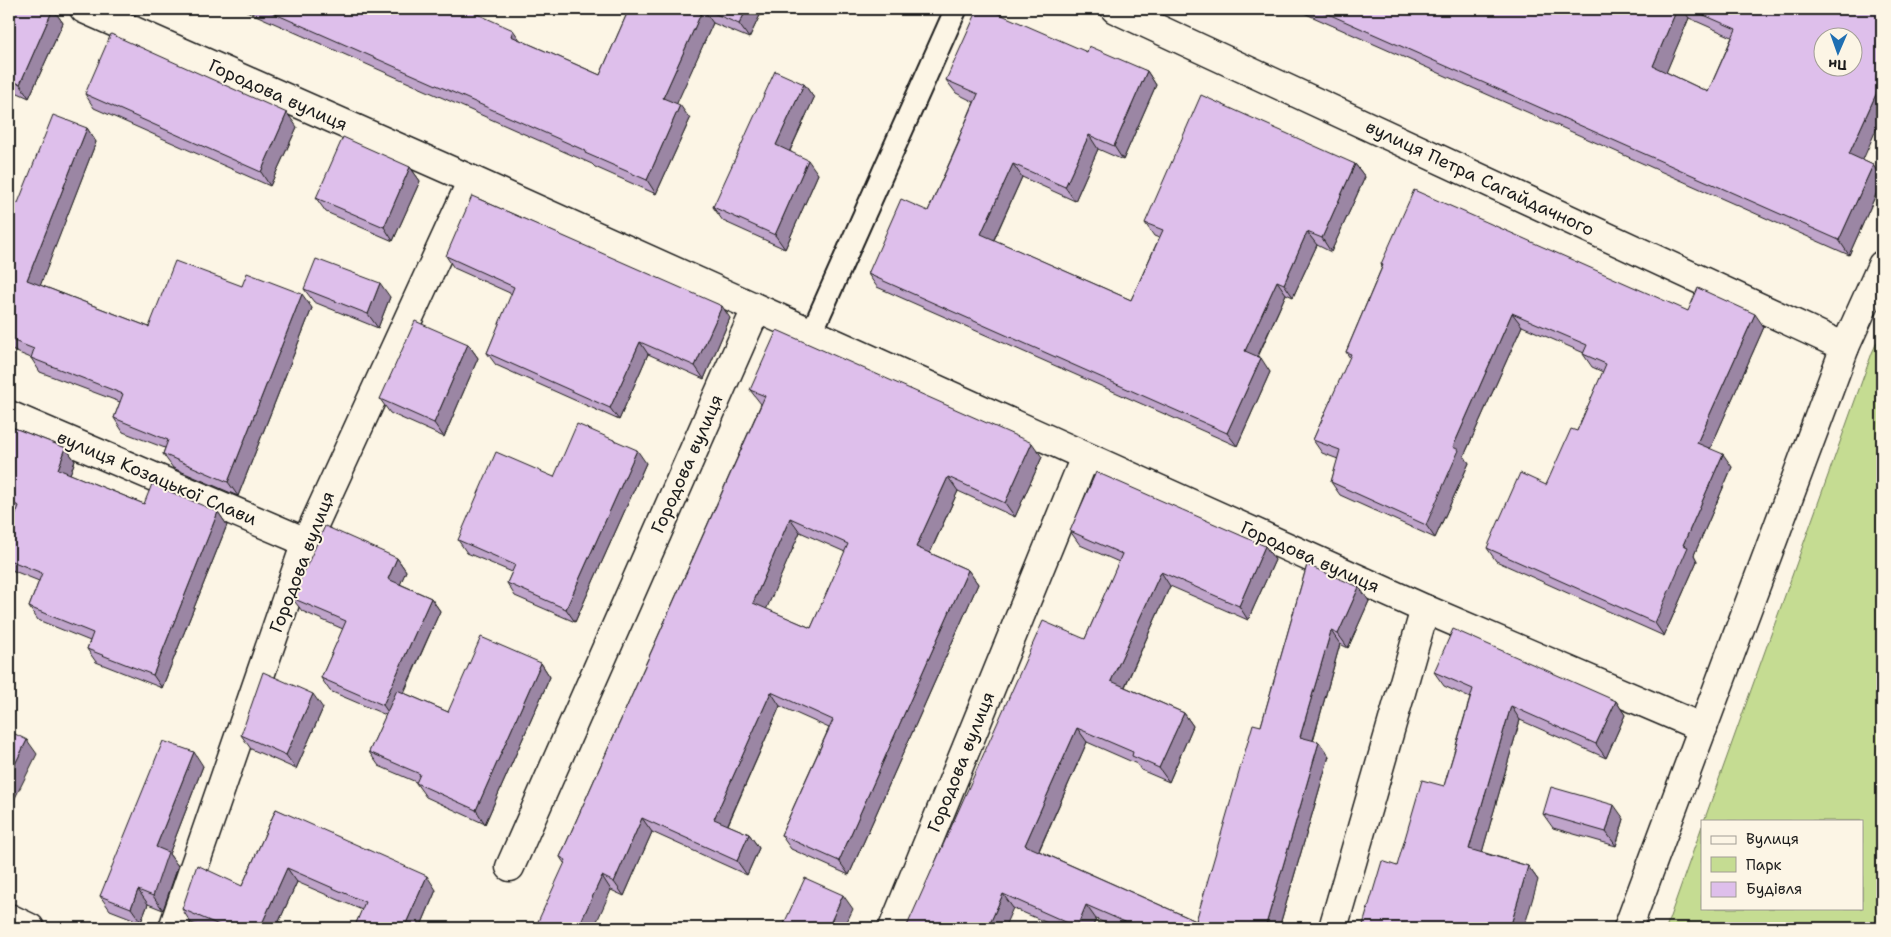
<svg xmlns="http://www.w3.org/2000/svg" width="1891" height="937" font-family="'Shantell Sans',sans-serif">
<rect width="100%" height="100%" fill="#fcf5e5"/>
<filter id="ink" filterUnits="userSpaceOnUse"><feTurbulence type="fractalNoise" baseFrequency=".02" numOctaves="2"/><feDisplacementMap in="SourceGraphic" scale="10" xChannelSelector="R" yChannelSelector="G"/><feConvolveMatrix kernelMatrix="1 2 1 2 8 2 1 2 1" color-interpolation-filters="sRGB"/></filter>
<g filter="url(#ink)">
<path fill="#c5dc92" stroke="#707c57" d="M1882 331V928H1666L1702 826V908H1862V821H1704L1872 353Z"/>
<g fill="none" stroke-linecap="round" stroke-linejoin="round">
<g stroke="#1c1c1c" stroke-width="25">
<path id="lane" d="M811 334 956 9"/>
</g>
<g stroke="#1c1c1c" stroke-width="31">
<g id="street">
<path d="M84 9 472 180 1425 609 1703 728"/>
<path d="M1115 9 1845 347"/>
<path d="M9 415 306 542"/>
<path d="M510 867 756 309"/>
<path d="M9 918 30 928"/>
<path d="M173 928 306 542 472 180"/>
<path d="M893 928 1085 457"/>
<path d="M1333 928 1425 609"/>
<path d="M1628 928 1845 347 1882 265"/>
</g>
</g>
<use href="#lane" stroke="#fcf5e5" stroke-width="21"/>
<use href="#street" stroke="#fcf5e5" stroke-width="28"/>
</g>
<g fill="#bfa4ca" stroke="#1c1c1c" fill-rule="evenodd">
<path d="M9 9H53L63 23 29 98 9 89Z"/>
<path d="M242 9H466L520 40 600 75 629 9H763L749 38 713 23 676 104 690 119 656 194 595 167 592 164Z"/>
<path d="M1295 9H1882V116L1862 160 1873 165 1882 179V181L1849 255ZM1689 18 1732 37 1708 92 1666 72Z"/>
<path d="M1087 52 1147 71 1156 85 1123 160 1098 149 1075 201 1022 177 994 240 1131 300 1159 238 1154 236 1145 223 1355 164 1365 177 1331 252 1317 245 1293 297 1286 294 1258 357 1270 372 1237 446 877 287 868 274 928 211 959 141 958 140 974 102 956 93 946 80Z"/>
<path d="M804 84 814 98 790 151 818 174 785 249 723 221 713 207Z"/>
<path d="M85 94 297 127 270 186 94 108Z"/>
<path d="M87 128 96 142 40 285 149 327 242 286 312 308 238 496 173 468 163 454 165 448 123 432 114 418 120 402 40 372 31 358 9 349V200L18 203Z"/>
<path d="M410 167 420 181 393 241 326 212 316 198Z"/>
<path d="M446 256 730 318 704 379 648 354 619 420 496 365 487 353 512 294 454 268Z"/>
<path d="M1381 264 1688 311 1764 327 1710 449 1732 467 1694 555 1697 561 1664 636 1496 561 1487 548 1546 485 1577 431 1603 372 1592 367 1583 354 1584 353 1522 326 1464 456 1469 463 1435 538 1340 495 1331 482 1338 459 1322 453 1313 440 1350 358 1346 352 1382 267Z"/>
<path d="M304 289 390 297 378 328 314 302Z"/>
<path d="M468 344 478 358 444 437 390 413 380 399Z"/>
<path d="M750 390 1042 457 1015 517 958 491 930 553 968 570 978 584 849 875 791 849 781 835 829 728 780 706 728 825 749 834 759 848 747 875 652 832 624 896 611 890 564 863 560 857 761 404ZM800 532 845 552 811 628 766 609Z"/>
<path d="M9 426 66 448 75 461 70 474 144 504 218 512 227 525 162 688 96 662 87 649 90 641 38 620 29 607 39 581 9 569V533L16 514 9 511Z"/>
<path d="M646 463 575 622 515 596 507 583 512 572 467 553 458 540 554 477Z"/>
<path d="M1070 531 1265 546 1275 560 1248 620 1170 586 1125 687 1184 713 1193 726 1169 782 1141 770 1137 764 1087 742 1039 851 1196 921 1261 726 1307 565 1369 601 1348 648 1340 644 1313 741 1329 756 1279 928H1117L1096 919 1092 928H1059L1013 908 906 928 1085 639 1119 562 1080 545Z"/>
<path d="M397 558 406 571 400 584 431 598 440 611 404 693 448 712 541 663 550 677 485 824 426 797 416 783V782L379 766 369 752 386 715 330 691 321 678 343 629 302 611 292 598Z"/>
<path d="M1434 672 1616 701 1625 715 1606 758 1520 720 1482 852 1528 866 1538 880 1397 866 1444 786 1470 698 1444 686Z"/>
<path d="M323 708 296 769 251 749 241 735Z"/>
<path d="M203 766 169 854 178 866 163 910 148 904 141 922 110 910 100 896Z"/>
<path d="M276 809 436 890 420 928H354L362 910 297 882 276 928H204L191 923 182 909 242 886Z"/>
<path d="M1543 814 1624 819 1616 846 1553 828Z"/>
</g>
<g fill="#9b86a4" stroke="#1c1c1c">
<path d="M53 9 63 23 29 98 20 84Z"/>
<path d="M703 9 713 23 673 112 663 98Z"/>
<path d="M747 9H763L749 38 739 24Z"/>
<path d="M1677 9H1683L1689 18 1663 80 1653 66Z"/>
<path d="M513 30 523 44 511 36Z"/>
<path d="M1147 71 1156 85 1123 160 1114 146Z"/>
<path d="M804 84 814 98 786 159 776 145Z"/>
<path d="M1877 92 1882 100V116L1859 169 1849 154Z"/>
<path d="M680 105 690 119 656 194 647 180Z"/>
<path d="M287 113 297 127 270 186 261 172Z"/>
<path d="M87 128 96 142 37 294 27 280Z"/>
<path d="M1089 135 1098 149 1075 201 1065 187Z"/>
<path d="M808 160 818 174 785 249 775 235Z"/>
<path d="M1013 164 1022 177 990 248 981 234Z"/>
<path d="M1355 164 1365 177 1331 252 1322 238Z"/>
<path d="M1873 165 1882 179V181L1849 255 1839 240Z"/>
<path d="M410 167 420 181 393 241 384 227Z"/>
<path d="M1307 232 1317 245 1293 297 1284 284Z"/>
<path d="M1277 281 1286 294 1254 364 1245 351Z"/>
<path d="M380 283 390 297 378 328 368 314Z"/>
<path d="M302 294 312 308 238 496 228 482Z"/>
<path d="M722 306 730 318 704 379 695 366Z"/>
<path d="M1512 313 1522 326 1464 456 1469 463 1435 538 1426 525 1453 447Z"/>
<path d="M1755 314 1764 327 1707 456 1697 443Z"/>
<path d="M640 342 648 354 619 420 610 408Z"/>
<path d="M468 344 478 358 444 437 434 423Z"/>
<path d="M1261 358 1270 372 1237 446 1227 433Z"/>
<path d="M1032 443 1042 457 1015 517 1005 503Z"/>
<path d="M66 448 75 461 67 482 58 469Z"/>
<path d="M637 450 646 463 575 622 566 609Z"/>
<path d="M1723 454 1732 467 1694 555 1697 561 1664 636 1655 623 1683 545Z"/>
<path d="M948 477 958 491 926 561 916 547Z"/>
<path d="M218 512 227 525 162 688 153 675Z"/>
<path d="M790 518 800 532 763 617 753 603Z"/>
<path d="M1265 546 1275 560 1248 620 1239 606Z"/>
<path d="M397 558 406 571 397 592 388 579Z"/>
<path d="M968 570 978 584 849 875 839 861Z"/>
<path d="M1161 572 1170 586 1121 695 1111 681Z"/>
<path d="M1359 587 1369 601 1348 648 1338 634Z"/>
<path d="M431 598 440 611 392 718 383 705Z"/>
<path d="M1331 631 1340 644 1310 751 1300 737Z"/>
<path d="M541 663 550 677 485 824 476 810Z"/>
<path d="M771 692 780 706 724 833 714 819Z"/>
<path d="M313 694 323 708 296 769 286 755Z"/>
<path d="M1616 701 1625 715 1606 758 1596 744Z"/>
<path d="M1511 706 1520 720 1479 863 1469 849Z"/>
<path d="M1184 713 1193 726 1169 782 1159 768Z"/>
<path d="M1077 728 1087 742 1035 859 1025 845Z"/>
<path d="M27 740 37 754 9 810V776Z"/>
<path d="M1319 742 1329 756 1279 928H1265Z"/>
<path d="M194 752 203 766 169 854 178 866 163 910 153 896 156 847Z"/>
<path d="M1614 805 1624 819 1616 846 1606 832Z"/>
<path d="M642 818 652 832 624 896 614 882Z"/>
<path d="M749 834 759 848 747 875 737 861Z"/>
<path d="M1528 866 1538 880 1524 928H1510Z"/>
<path d="M287 868 297 882 276 928H260Z"/>
<path d="M427 876 436 890 420 928H404Z"/>
<path d="M602 876 611 890 594 928H578Z"/>
<path d="M138 890 148 904 141 922 131 908Z"/>
<path d="M1003 894 1013 908 1004 928H988Z"/>
<path d="M843 895 853 909 844 928H828Z"/>
<path d="M1086 905 1096 919 1092 928H1078L1077 927Z"/>
</g>
<g fill="#debfeb" stroke="#1c1c1c" fill-rule="evenodd">
<path d="M9 9H53L20 84 9 80Z"/>
<path d="M264 9H466L513 30 511 36 600 75 629 9H703L663 98 680 105 647 180 585 153 586 151Z"/>
<path d="M704 9H747L739 24Z"/>
<path d="M978 9H988L1087 52 1089 46 1147 71 1114 146 1089 135 1065 187 1013 164 981 234 1131 300 1163 230 1145 223 1201 95 1355 164 1322 238 1307 232 1284 284 1277 281 1245 351 1261 358 1227 433 868 274 901 199 928 211 960 140H958L978 94 946 80Z"/>
<path d="M1317 9H1677L1653 66 1708 92 1736 29 1690 9H1882V94L1877 92 1849 154 1873 165 1839 240ZM1824 38H1854V68H1824Z"/>
<path d="M111 34 287 113 261 172 85 94Z"/>
<path d="M775 71 804 84 776 145 808 160 775 235 713 207Z"/>
<path d="M53 115 87 128 27 280 149 327 175 261 242 286 247 273 302 294 228 482 163 454 168 440 114 418 123 394 31 358 34 349 9 339V200L18 203Z"/>
<path d="M343 137 410 167 384 227 316 198Z"/>
<path d="M1414 190 1688 311 1698 288 1755 314 1697 443 1723 454 1683 545 1688 547 1655 623 1487 548 1520 473 1546 485 1571 429 1577 431 1606 364 1583 354 1587 345 1512 313 1453 447 1459 450 1426 525 1331 482 1340 450 1313 440 1351 354 1346 352 1383 265 1381 264Z"/>
<path d="M472 196 722 306 695 366 640 342 610 408 487 353 514 287 446 256Z"/>
<path d="M316 259 380 283 368 314 304 289Z"/>
<path d="M415 321 468 344 434 423 380 399Z"/>
<path d="M777 330 1032 443 1005 503 948 477 916 547 968 570 839 861 781 835 833 720 771 692 714 819 749 834 737 861 642 818 614 882 602 876 578 928H535L566 860 560 857 765 396 750 390ZM790 518 848 544 811 628 753 603Z"/>
<path d="M577 424 637 450 566 609 507 583 515 565 458 540 496 452 554 477Z"/>
<path d="M9 426 66 448 58 469 144 504 152 484 218 512 153 675 87 649 93 633 29 607 42 573 9 560V533L19 506 9 502Z"/>
<path d="M1096 472 1265 546 1239 606 1161 572 1111 681 1184 713 1159 768 1132 756 1133 752 1077 728 1025 845 1196 921 1253 724 1261 726 1307 565 1359 587 1338 634 1331 631 1300 737 1319 742 1265 928H1139L1086 905 1077 927 1003 894 988 928H906L1043 621 1085 639 1122 554 1070 531Z"/>
<path d="M325 526 397 558 388 579 431 598 383 705 321 678 346 621 292 598Z"/>
<path d="M1453 629 1616 701 1596 744 1511 706 1469 849 1528 866 1510 928H1362L1382 861 1397 866 1422 780 1444 786 1473 689 1434 672Z"/>
<path d="M481 637 541 663 476 810 416 783 420 774 369 752 397 690 448 712Z"/>
<path d="M263 672 313 694 286 755 241 735Z"/>
<path d="M9 731 27 740 9 776Z"/>
<path d="M163 741 194 752 156 847 168 852 153 896 138 890 131 908 100 896Z"/>
<path d="M1551 787 1614 805 1606 832 1543 814Z"/>
<path d="M276 809 427 876 404 928H354L365 902 287 868 260 928H226L182 909 197 865 242 886Z"/>
<path d="M805 878 843 895 828 928H782Z"/>
</g>
</g>
<g text-anchor="middle" stroke-width="4" stroke-linejoin="round" paint-order="stroke">
<g font-size="18" fill="#1c1c1c" stroke="#fcf5e5">
<text transform="translate(278 95) rotate(24)" y="6">Городова вулиця</text>
<text transform="translate(1480 178) rotate(25)" y="6">вулиця Петра Сагайдачного</text>
<text transform="translate(687 464) rotate(-66)" y="6">Городова вулиця</text>
<text transform="translate(157 478) rotate(23)" y="6">вулиця Козацької Слави</text>
<text transform="translate(1310 557) rotate(24)" y="6">Городова вулиця</text>
<text transform="translate(302 562) rotate(-69)" y="6">Городова вулиця</text>
<text transform="translate(961 762) rotate(-68)" y="6">Городова вулиця</text>
</g>
</g>
<rect width="1891" height="937" fill="none" stroke="#fcf5e5" stroke-width="30"/>
<rect x="15" y="15" width="1861" height="907" fill="none" stroke="#1c1c1c" stroke-width="2" filter="url(#ink)"/>
<rect x="1701" y="820" width="162" height="90" fill="#fcf5e5" stroke="#a29e95"/>
<rect x="1711" y="836" width="25" height="8" fill="#fcf5e5" stroke="#a29e95"/>
<text x="1746" y="844" font-size="15" fill="#1c1c1c">Вулиця</text>
<rect x="1711" y="857" width="25" height="15" fill="#c5dc92" stroke="#a29e95"/>
<text x="1746" y="870" font-size="15" fill="#1c1c1c">Парк</text>
<rect x="1711" y="882" width="25" height="15" fill="#debfeb" stroke="#a29e95"/>
<text x="1746" y="894" font-size="15" fill="#1c1c1c">Будівля</text>
<g transform="translate(1838 52) rotate(182)"><circle r="24" fill="#fcf5e5" stroke="#a29e95"/>
<path d="M0-4L9 19L0 12L-9 19Z" fill="#1f6fb2"/>
<text y="-8" font-size="14" font-weight="bold" text-anchor="middle" fill="#1c1c1c">Пн</text>
</g>
</svg>
